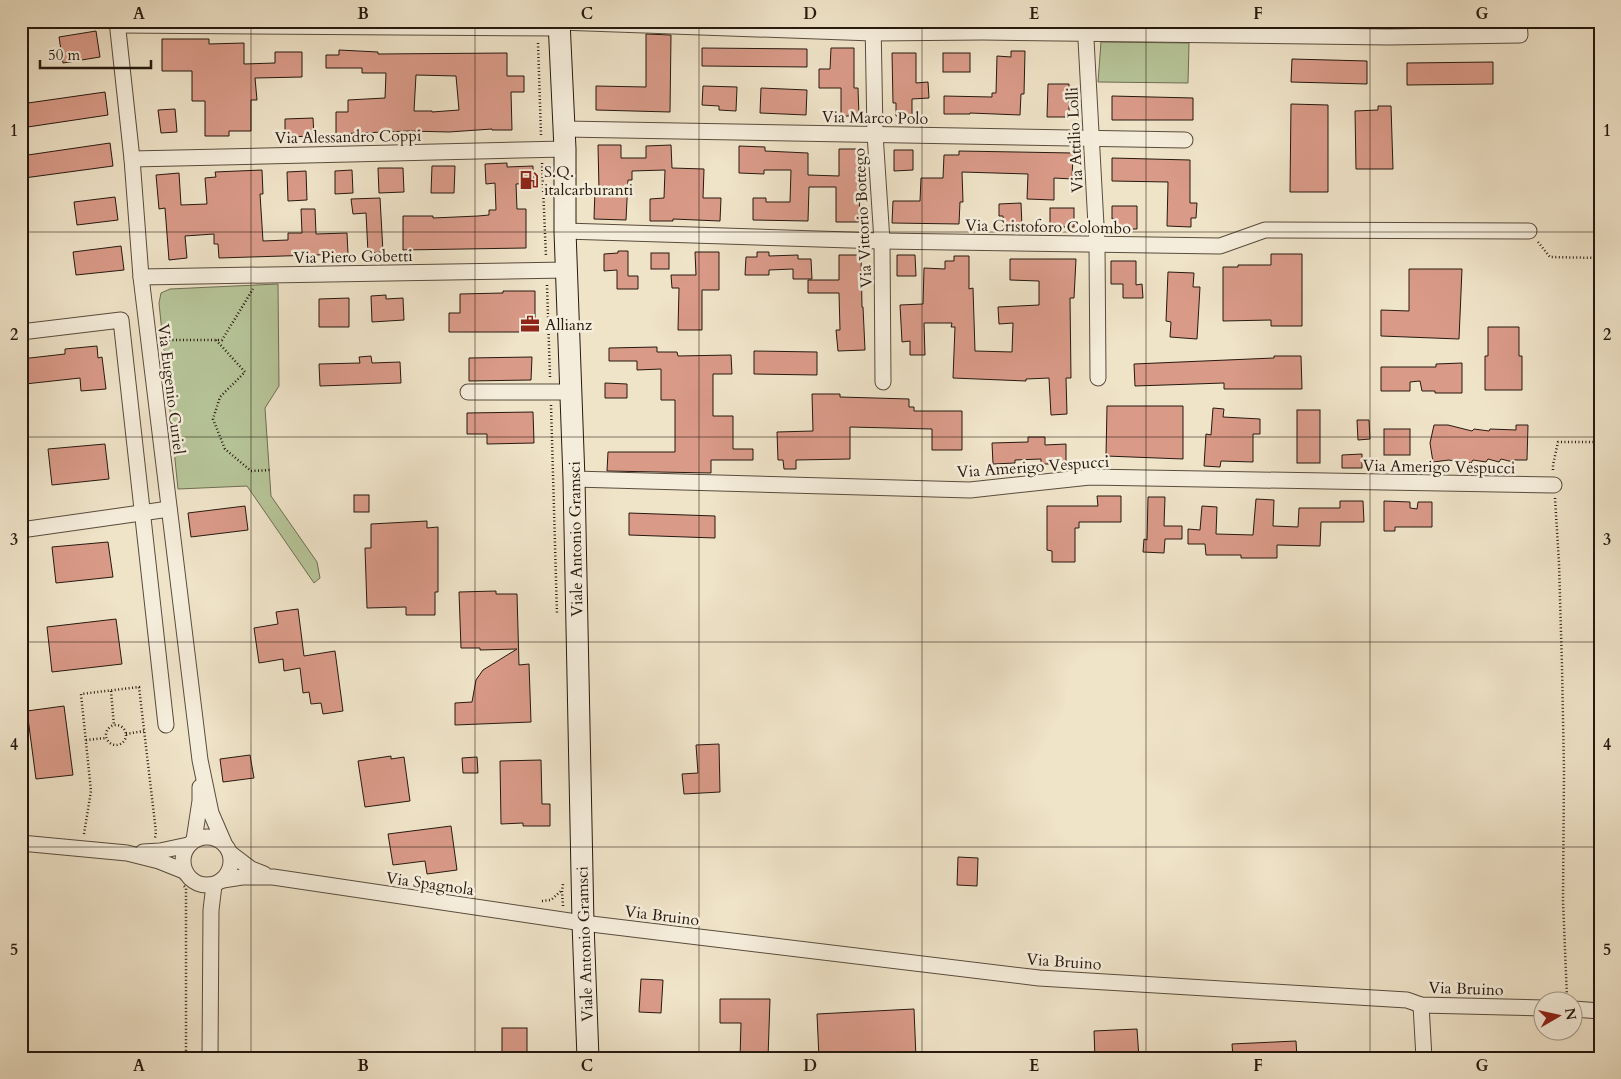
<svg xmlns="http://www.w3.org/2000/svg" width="1621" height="1079" font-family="Cardo,serif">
<rect width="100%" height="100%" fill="#efe3c8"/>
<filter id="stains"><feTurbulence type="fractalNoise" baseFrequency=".004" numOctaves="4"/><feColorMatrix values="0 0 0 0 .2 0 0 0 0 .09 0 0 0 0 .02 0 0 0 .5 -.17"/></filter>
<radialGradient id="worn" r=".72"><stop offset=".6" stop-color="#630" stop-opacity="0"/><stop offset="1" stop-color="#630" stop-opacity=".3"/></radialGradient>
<g fill="#b6c498" stroke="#6e6e54">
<path d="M1101 42 1189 43 1188 83 1098 82Z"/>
<path d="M278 284 279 386 265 408 271 496 317 562 320 578 314 583 247 486 178 489 159 303 161 293 170 289Z"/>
</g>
<g fill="#d99a88" stroke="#27190f" fill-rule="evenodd">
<path d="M96 31 100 57 63 63 59 37Z"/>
<path d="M646 34 671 35 670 112 596 110V86L646 87Z"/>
<path d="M162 39H209V44L244 43V64L275 63V52H302V77L255 78 257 100H251V131H229V136H205V101H192V71H162Z"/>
<path d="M702 48 807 49V67L702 66Z"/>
<path d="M831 48H854V88H858L859 116H841V88H819V69H830Z"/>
<path d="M339 50 378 52V54L507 53V76H524V92H511L512 130H492V129L449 132 409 131 336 134V112H348V100L385 98 386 73H362V68H326V55H339ZM416 75 456 76 459 110 432 112V111H414Z"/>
<path d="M1011 51H1025L1024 94H1021L1020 115 970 113V114H944V96L992 97V93H996L997 56 1011 57Z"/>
<path d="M892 53H916V83L928 82 929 98 912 99V116H896V103H893Z"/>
<rect x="943" y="53" width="27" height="19"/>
<path d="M1292 59 1367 61V84L1291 82Z"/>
<path d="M1493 62V84L1407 85V63Z"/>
<path d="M1048 84H1069V117H1047Z"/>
<path d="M703 86 737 87 736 111 719 110V106L702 105Z"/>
<path d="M761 88 807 90 806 115 760 113Z"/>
<path d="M105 92 108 115 21 128V104Z"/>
<path d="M1112 96 1193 98V120H1112Z"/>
<path d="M1291 104 1328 105V192H1290Z"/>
<path d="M1378 106H1391L1393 169H1356L1355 111 1378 110Z"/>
<path d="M175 109 177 132 161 133 158 110Z"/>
<path d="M313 118 314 136 285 137V119Z"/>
<path d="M110 143 113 166 24 178 21 156Z"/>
<path d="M598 145H621V158H646V146L671 145 672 168 704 169 703 198H721L720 221 673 219V221H650V199L664 198 665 170 632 171V180H628L626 220 594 219 595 189H599Z"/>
<path d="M739 146 765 147V151L808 153V175L839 176V149H861L859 222H836V187H809L808 221 753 220V198H766V202H790L791 170H764V174L739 173Z"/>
<path d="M894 150H913V170L894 171Z"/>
<path d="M959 151 1073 153 1072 179 1054 178V200L1027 199 1028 174 962 172 963 202H960L959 224 892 223 893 201H920L921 178H943L944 155H959Z"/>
<path d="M1112 158 1190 160V203H1197L1196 218H1191V227L1167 226 1168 182 1112 181Z"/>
<path d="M507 163V167L533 166V183L516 184 517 209H526V248L403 250V216H433V218L478 216 489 215V210H496L495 183 486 184 485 164Z"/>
<path d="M432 166H455L454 193H431Z"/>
<path d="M378 168H403L404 192 379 193Z"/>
<path d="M262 170 263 194H260L263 241 288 240V233H302L301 209H315L316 234 347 233 348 254 219 258 218 244H214V234L185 236 187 258 169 260 165 208 159 209 156 175 179 173 181 205 207 204 205 178 216 177 215 172Z"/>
<path d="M352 170 353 193 335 194V171Z"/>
<path d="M306 171 307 200 288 201 287 172Z"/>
<path d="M115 197 118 220 77 225 74 202Z"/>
<path d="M380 198 383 252 368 253 366 213 353 214 351 199Z"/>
<path d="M1021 203 1022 227H1003V216H999V204Z"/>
<path d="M1112 206H1137V229H1116V219H1112Z"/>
<rect x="1050" y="208" width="24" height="19"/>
<path d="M121 246 124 270 76 275 73 252Z"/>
<path d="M618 251H628V276H638V289H617V270L604 271V254L618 253Z"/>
<path d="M695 252H719V290H702V330H678L679 288H672L671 275H696Z"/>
<path d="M757 252H769V256L798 255V259H811L812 279H793V269L769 270V275H745L746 257H757Z"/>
<rect x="651" y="253" width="18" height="16"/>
<path d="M1271 254H1302V326H1271V320L1223 321V267H1238V265H1271Z"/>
<path d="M839 255H861L862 307H863L865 350 838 351 836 330H840L839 293H808V280H839Z"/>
<path d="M897 255H915L916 276H897Z"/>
<path d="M954 256H969V289L973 288 975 351 1012 352 1013 323 999 324 998 307 1039 305V281L1010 280V259H1076L1074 298H1070L1071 378H1066L1067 414 1051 415 1049 378 1026 379V381L953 378 955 327H951L952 323H924L925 355H910V341L902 342 900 305 923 304 924 268 945 269V261H954Z"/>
<path d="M1111 261H1136V285L1142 284 1143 298H1123V284H1111Z"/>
<path d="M1409 269H1462L1459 339 1381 336V310L1409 311Z"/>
<path d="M1168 272 1194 273 1193 287H1200L1197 339 1170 337 1171 322 1166 321Z"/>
<path d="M503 291H535V332H449V313H460V294L503 293Z"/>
<path d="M386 295V299L403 298 404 320 372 322 371 296Z"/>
<path d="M349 298V327H319V299Z"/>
<path d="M1488 327H1519V356H1522V390H1485V356H1488Z"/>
<path d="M97 346 98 358 102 357 106 389 81 391 80 378 25 384 24 374 21 375V359L65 354V349Z"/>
<path d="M657 347V352H677L678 356 731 355 732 374H713V416H733V449H753V460H711V473L607 471 608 452H675V400H661V369L637 370V361H609V348Z"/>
<path d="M754 351 817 352V375L754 374Z"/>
<path d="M371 356 372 363 400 362 401 383 320 386 319 364 360 363 359 357Z"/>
<path d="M1274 356H1301L1302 389H1224V383L1135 386 1134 364 1274 358Z"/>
<path d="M532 357 531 380 469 381V358Z"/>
<path d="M1462 363V393H1435V391H1422L1420 381 1410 382V391H1381V367H1436V364Z"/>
<path d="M605 383 627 384V398H605Z"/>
<path d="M812 394H840V397L909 399V407H914V411H962V450H932V429L850 427V459L796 460V469H784L783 460H778L777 432 813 431Z"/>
<path d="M1107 406H1183V459L1106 456Z"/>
<path d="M1213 408 1224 409 1223 417 1260 419V434H1253V462L1221 461 1220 467 1204 466 1206 434 1211 435Z"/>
<rect x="1297" y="410" width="23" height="53"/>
<path d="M533 412 534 443 487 444V434H467V413Z"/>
<path d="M1357 420H1369L1370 439 1358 440Z"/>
<path d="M1434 425H1448L1472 431 1474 429 1489 431 1490 429 1516 430V425H1528L1527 460H1514L1513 462 1501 459 1499 462 1488 459 1486 462 1473 460 1471 463 1459 459 1458 462 1449 460 1433 462 1430 443Z"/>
<rect x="1384" y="429" width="26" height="26"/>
<path d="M1028 437H1045V445L1066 444V464H1041V459L1015 460V463L993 464 992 443 1028 442Z"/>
<path d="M105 444 109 479 52 485 48 449Z"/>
<path d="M1362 454V468H1342V455Z"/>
<rect x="354" y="495" width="15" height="17"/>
<path d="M1097 496H1121V522H1079V528H1075V562H1052V551L1047 550V506H1098Z"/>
<path d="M1148 497H1165L1164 526H1182V539H1165L1164 553 1143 552 1144 539 1147 540Z"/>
<path d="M1256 499 1274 500 1273 526 1298 527 1299 508H1340V501H1363L1364 522H1321L1320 546 1277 545V558H1241V555H1206L1205 544H1188V529L1200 530 1202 506 1217 507 1216 534 1253 535Z"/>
<path d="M1384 501 1410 502V508L1417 509 1418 502H1432V527H1395V531H1384Z"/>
<path d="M245 506 248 530 191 537 188 513Z"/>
<path d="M629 513 715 516V538L629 535Z"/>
<path d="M427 521V528L438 527V592H435V615H406V607L367 608 365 548H371V524Z"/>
<path d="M108 542 113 577 56 583 52 547Z"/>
<path d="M496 591V594H517L519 665 529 664 531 722 455 725V703L472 702 476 680 483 670 517 649 480 650V648H461L459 592Z"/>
<path d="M298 609 304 656 335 651 343 711 323 714 321 703 311 704 309 692 303 693 300 668 284 671 283 659 259 663 254 628 278 624 276 612Z"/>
<path d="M116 619 122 664 52 672 47 627Z"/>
<path d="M64 706 73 775 36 779 27 711Z"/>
<path d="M719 744 720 792 684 794 682 774 698 773 696 745Z"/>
<path d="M250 755 254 778 223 782 220 759Z"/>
<path d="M391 756V759L404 757 410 801 365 807 358 761Z"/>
<path d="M477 757 478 773H463L462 758Z"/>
<path d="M541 760 542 804H550V826H523V823L501 824 500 761Z"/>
<path d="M451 826 457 870 427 874 425 861 393 865 388 834Z"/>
<path d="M958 857 978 858 977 886 957 885Z"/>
<path d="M641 979 663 980 661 1013 639 1012Z"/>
<path d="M720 999H770L768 1058H740L741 1023H720Z"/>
<path d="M914 1009 916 1058H819L817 1014Z"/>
<rect x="502" y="1028" width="25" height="30"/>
<path d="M1137 1029 1139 1058H1095L1094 1031Z"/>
<path d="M1296 1041 1297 1058H1233L1232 1044Z"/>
</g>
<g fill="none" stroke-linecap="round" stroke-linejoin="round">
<g stroke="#594c3d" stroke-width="17">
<g id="street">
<path d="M117 21 132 159 141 277 200 760 211 813 224 843"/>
<path d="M873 21 875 134 882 241 883 382"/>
<path d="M1085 21 1097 244 1098 378"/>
<path d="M559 22 873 33 983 32 1389 37 1520 35 1519 21"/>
<path d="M117 25 560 28"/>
<path d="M564 129 1185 140"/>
<path d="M132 159 565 149"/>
<path d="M565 231 882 241 1220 246 1265 230 1529 231"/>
<path d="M141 277 567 270"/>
<path d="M21 332 121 320 166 725"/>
<path d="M468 392H571"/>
<path d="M574 479 970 490 1090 477 1554 485"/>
<path d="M21 530 169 509"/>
<circle cx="207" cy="861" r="24"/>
<path d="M194 840 200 801V787"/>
<path d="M21 843 127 853 159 861 184 871"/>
<path d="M143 852 160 851 188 845"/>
<path d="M230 853 251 869 264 874"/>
<path d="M223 880 242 877H273L583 923 1039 978 1407 1000 1421 1005 1544 1008"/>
<path d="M1421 1005 1424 1058"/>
<path d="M1574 1009 1600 1011"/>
<path d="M210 1058 211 910 214 885"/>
</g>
</g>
<g stroke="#27190f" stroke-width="23">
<path id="secondary" d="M559 21 565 149V231L574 479 583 923 588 1058"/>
</g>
<g stroke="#27190f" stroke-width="2.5" stroke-dasharray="1 2.5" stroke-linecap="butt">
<path d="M538 43 541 135"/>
<path d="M542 163 546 257"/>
<path d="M1538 242 1550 257 1600 258"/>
<path d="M547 285 550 377"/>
<path d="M162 340H222L253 289"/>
<path d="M216 340 245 372 220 397 213 419 225 449 251 471 270 470"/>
<path d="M551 405 557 614"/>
<path d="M1553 470V465L1558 442H1600"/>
<path d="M1555 498 1559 563 1562 666 1564 770 1563 901 1567 998"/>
<path d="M111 691 114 726"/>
<circle cx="116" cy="735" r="10"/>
<path d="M126 734 144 731"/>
<path d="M86 740 106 738"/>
<path d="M21 826 28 827"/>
<path d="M84 834 91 791 81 694 139 687 156 832 155 838"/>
<path d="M184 886 186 888V1058"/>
<path d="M542 901 551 900 561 891"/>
<path d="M563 906 562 891 563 884"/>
</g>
<use href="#street" stroke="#f5eddb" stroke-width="15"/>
<use href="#secondary" stroke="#f5eddb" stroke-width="21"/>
</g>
<path fill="none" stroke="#27190f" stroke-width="1" stroke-opacity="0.55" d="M251 21V1058M475 21V1058M699 21V1058M922 21V1058M1146 21V1058M1370 21V1058M21 232H1600M21 437H1600M21 642H1600M21 847H1600"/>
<defs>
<g id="fuel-bare" transform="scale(1.5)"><path d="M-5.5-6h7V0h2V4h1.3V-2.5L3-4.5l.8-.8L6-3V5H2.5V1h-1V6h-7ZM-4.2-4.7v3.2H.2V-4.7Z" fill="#8f2418" stroke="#f5eddb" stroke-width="2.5" paint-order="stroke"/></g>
<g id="office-bare" transform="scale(1.5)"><path d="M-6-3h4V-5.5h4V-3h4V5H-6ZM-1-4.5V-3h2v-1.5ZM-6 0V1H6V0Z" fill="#8f2418" stroke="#f5eddb" stroke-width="2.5" paint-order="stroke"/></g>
</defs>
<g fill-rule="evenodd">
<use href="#fuel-bare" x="529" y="180"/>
<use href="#office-bare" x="530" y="324"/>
</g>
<g text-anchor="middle" stroke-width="5" stroke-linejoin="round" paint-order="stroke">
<g font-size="16" fill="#27190f" stroke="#f5eddb">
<text transform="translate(875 117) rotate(1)" y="6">Via Marco Polo</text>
<text transform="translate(348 136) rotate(-1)" y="6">Via Alessandro Coppi</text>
<text transform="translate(1074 140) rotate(-93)" y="6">Via Attilio Lolli</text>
<text transform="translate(862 218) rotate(-93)" y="6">Via Vittorio Bottego</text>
<text transform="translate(1048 226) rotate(1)" y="6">Via Cristoforo Colombo</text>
<text transform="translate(353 256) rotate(-1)" y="6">Via Piero Gobetti</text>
<text transform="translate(172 389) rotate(83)" y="6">Via Eugenio Curiel</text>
<text transform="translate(1033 466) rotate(-4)" y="6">Via Amerigo Vespucci</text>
<text transform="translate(1439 466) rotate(1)" y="6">Via Amerigo Vespucci</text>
<text transform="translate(575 539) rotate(-91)" y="6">Viale Antonio Gramsci</text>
<text transform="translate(430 883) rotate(8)" y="6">Via Spagnola</text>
<text transform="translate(662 915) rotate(7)" y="6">Via Bruino</text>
<text transform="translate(584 944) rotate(-92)" y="6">Viale Antonio Gramsci</text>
<text transform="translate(1064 961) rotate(4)" y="6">Via Bruino</text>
<text transform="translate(1466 988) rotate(2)" y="6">Via Bruino</text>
</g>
<g font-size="16" fill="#27190f" stroke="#f5eddb" text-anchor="start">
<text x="544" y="177">S.Q.<tspan x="544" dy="18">italcarburanti</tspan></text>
<text x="545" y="330">Allianz</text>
</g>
</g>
<rect width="1621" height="1079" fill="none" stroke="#efe3c8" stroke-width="55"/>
<g transform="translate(1558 1016) rotate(81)"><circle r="24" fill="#f5eddb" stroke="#a39889"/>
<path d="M0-4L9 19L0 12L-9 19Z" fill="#8f2418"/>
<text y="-8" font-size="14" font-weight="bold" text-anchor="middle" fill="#27190f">N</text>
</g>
<path d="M40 60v8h111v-8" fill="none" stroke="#27190f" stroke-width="2.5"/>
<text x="48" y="60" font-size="15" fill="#27190f" stroke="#f5eddb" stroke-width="4" paint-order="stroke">50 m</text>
<rect x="28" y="28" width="1566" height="1024" fill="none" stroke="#27190f" stroke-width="2"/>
<g font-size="16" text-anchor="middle" font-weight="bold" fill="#27190f">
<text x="139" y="19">A</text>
<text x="363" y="19">B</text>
<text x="587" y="19">C</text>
<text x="810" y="19">D</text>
<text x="1034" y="19">E</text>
<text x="1258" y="19">F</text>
<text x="1482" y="19">G</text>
<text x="14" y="136">1</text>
<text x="1607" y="136">1</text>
<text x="14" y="340">2</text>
<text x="1607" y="340">2</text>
<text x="14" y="545">3</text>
<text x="1607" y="545">3</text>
<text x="14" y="750">4</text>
<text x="1607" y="750">4</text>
<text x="14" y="955">5</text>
<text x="1607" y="955">5</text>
<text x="139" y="1071">A</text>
<text x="363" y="1071">B</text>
<text x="587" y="1071">C</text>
<text x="810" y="1071">D</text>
<text x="1034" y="1071">E</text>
<text x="1258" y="1071">F</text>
<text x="1482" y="1071">G</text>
</g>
<rect width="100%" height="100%" filter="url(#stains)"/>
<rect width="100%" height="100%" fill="url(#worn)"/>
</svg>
